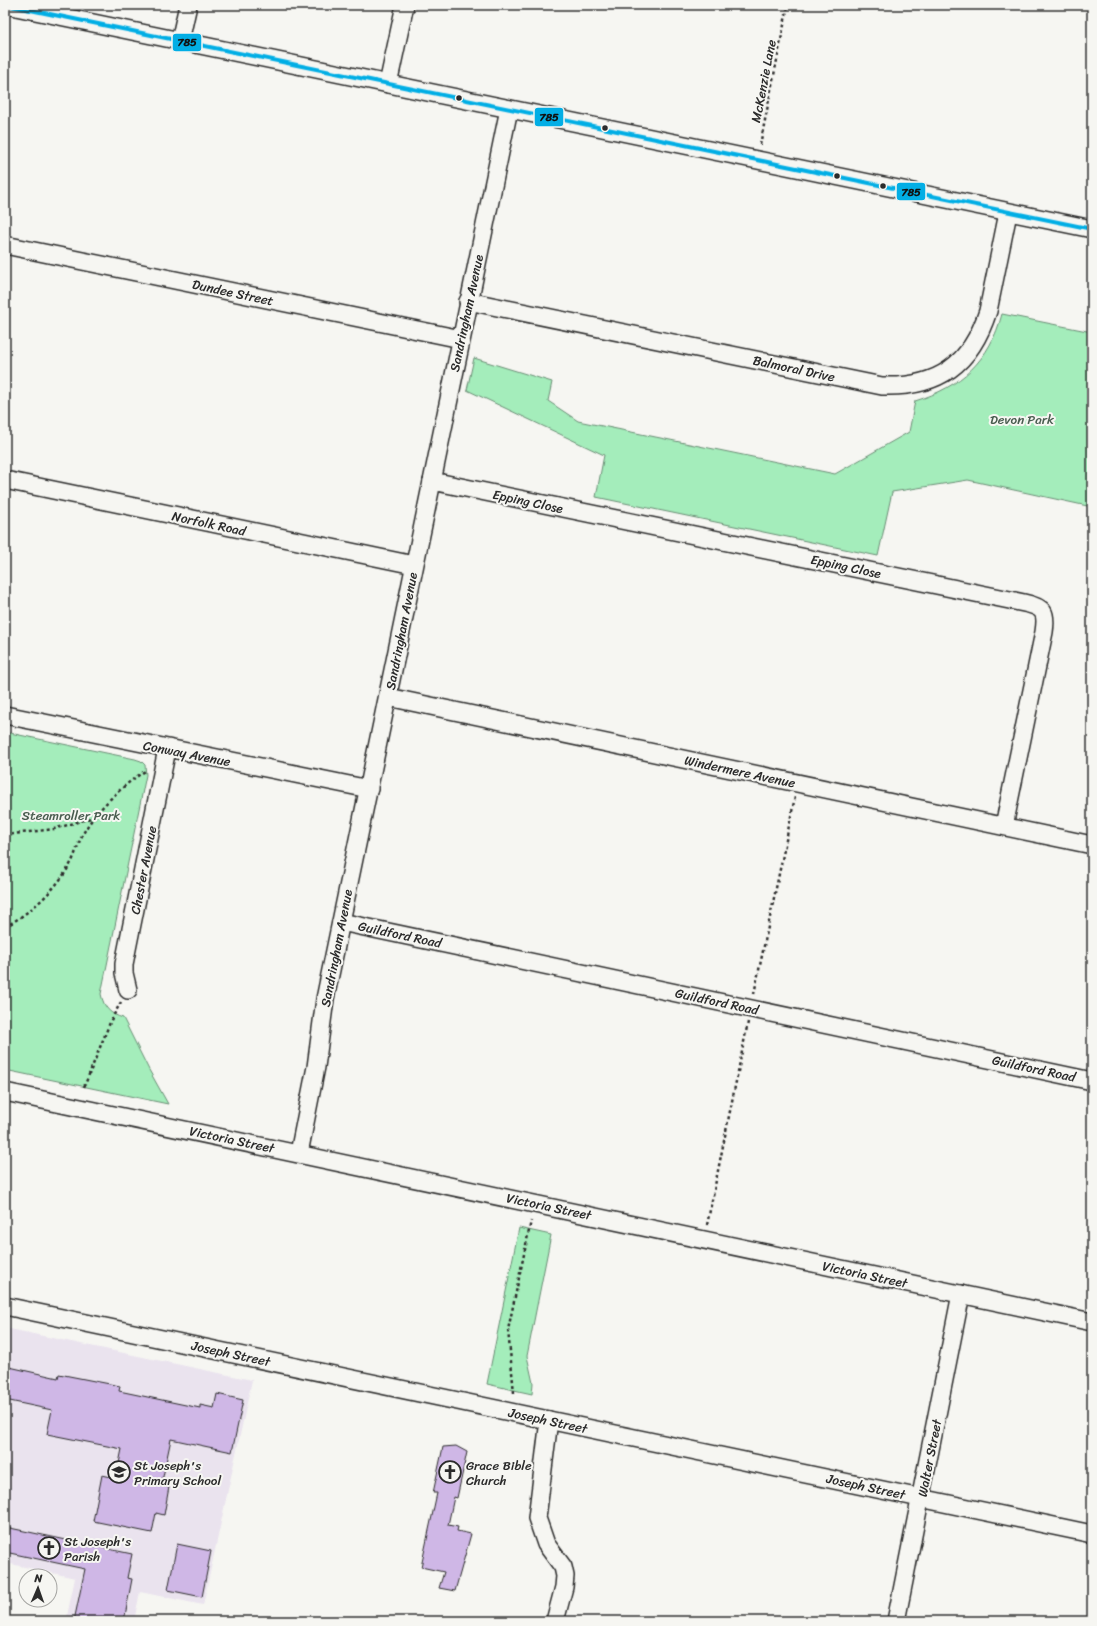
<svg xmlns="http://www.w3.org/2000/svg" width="1097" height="1626" font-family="Sriracha,sans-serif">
<rect width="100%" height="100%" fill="#f6f6f2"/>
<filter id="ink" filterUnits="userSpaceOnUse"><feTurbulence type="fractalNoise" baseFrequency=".025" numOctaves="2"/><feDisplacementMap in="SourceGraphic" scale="8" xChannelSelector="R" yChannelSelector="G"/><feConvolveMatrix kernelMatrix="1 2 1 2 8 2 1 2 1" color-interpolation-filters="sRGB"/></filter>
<g filter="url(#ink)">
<path fill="#eae3ee" d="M5 1328 252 1380 203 1605 140 1592 134 1621H66L75 1578 11 1564 5 1589Z"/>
<g fill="#a4edbb" stroke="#688c73">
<path d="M1002 314 1092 332V507L968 480 892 492 878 556 596 497 604 455 467 390 474 358 552 382 548 401 578 421 835 474 909 432 915 401C961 387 990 360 1002 314Z"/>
<path d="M5 732 135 759 141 761 145 765 146 775 101 994C104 1008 110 1014 123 1018L149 1070 168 1104 5 1070Z"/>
<path d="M519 1228 551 1235 527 1356 533 1383 532 1394 487 1384Z"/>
</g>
<g fill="#cfb7e6" stroke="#2b2b2b">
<path d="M5 1366 58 1378 59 1374 120 1386 119 1391 200 1408V1405L214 1408 217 1394 243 1400 232 1452 171 1439 161 1486 169 1487 164 1515 156 1513 152 1533 93 1521 102 1475 116 1478 122 1449 47 1434 52 1410 5 1400Z"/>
<path d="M456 1446 467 1452 457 1498 454 1497 448 1525 458 1527 457 1531 471 1534 455 1591 439 1588 444 1572 421 1567 437 1493H433L443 1447Z"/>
<path d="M10 1528 132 1554 127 1578 132 1579 124 1621H74L85 1569 5 1552Z"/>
<path d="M177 1544 211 1551 202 1597 168 1590Z"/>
</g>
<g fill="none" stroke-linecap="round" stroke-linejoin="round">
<g stroke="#2b2b2b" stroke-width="20">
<g id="minor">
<path d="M6 5 1092 229"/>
<path d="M180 41 188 5"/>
<path d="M388 84 405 5"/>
<path d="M5 245 461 339"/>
<path d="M468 301 882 386C939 388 971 364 988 311L1008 213"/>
<path d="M5 480 414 565"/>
<path d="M432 481 1024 603C1044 607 1047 612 1044 632L1004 826"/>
<path d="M388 697 1092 845"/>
<path d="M5 715 369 789"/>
<path d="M341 922 1092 1081"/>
<path d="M128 990 124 973V964L167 749"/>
<path d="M5 1092 1092 1322"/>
<path d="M299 1153 316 1067 325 999 509 109"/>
<path d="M5 1306 1092 1534"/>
<path d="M549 1420 537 1518 546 1544 563 1567 565 1576 564 1587 555 1621"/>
<path d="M896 1621 961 1294"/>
</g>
</g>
<g stroke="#2b2b2b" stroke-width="2.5" stroke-dasharray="3 3" stroke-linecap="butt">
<path d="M760 145 788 5"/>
<path d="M5 835 54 829 94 817"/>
<path d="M5 927C31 912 56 890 71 863 76 854 78 842 84 832 95 811 126 782 147 770"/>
<path d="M754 994 795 797"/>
<path d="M84 1087 111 1020 121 1002"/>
<path d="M707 1225 748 1022"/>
<path d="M514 1393 508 1330 531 1221"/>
</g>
<use href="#minor" stroke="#f6f6f2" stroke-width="17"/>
<g stroke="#f6f6f2" stroke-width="7">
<path id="bus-1" d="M6 5 1092 229"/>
</g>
<use href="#bus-1" stroke="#02aee5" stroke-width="4"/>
</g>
</g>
<defs>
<g id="school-ring" transform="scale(1.15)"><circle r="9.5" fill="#f6f6f2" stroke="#2b2b2b" stroke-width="1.5"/><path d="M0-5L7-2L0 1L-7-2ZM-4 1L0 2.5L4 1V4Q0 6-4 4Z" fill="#2b2b2b"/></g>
<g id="church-ring" transform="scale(1.15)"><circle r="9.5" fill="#f6f6f2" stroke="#2b2b2b" stroke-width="1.5"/><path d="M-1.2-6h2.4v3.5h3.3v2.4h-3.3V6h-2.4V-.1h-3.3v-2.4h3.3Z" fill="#2b2b2b"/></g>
</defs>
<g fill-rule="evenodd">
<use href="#school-ring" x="119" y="1472"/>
<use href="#church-ring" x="450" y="1472"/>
<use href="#church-ring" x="49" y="1548"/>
</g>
<g fill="#2b2b2b" stroke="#f6f6f2" stroke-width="1.5">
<circle cx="459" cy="98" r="3.5"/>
<circle cx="605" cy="128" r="3.5"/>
<circle cx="837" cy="176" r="3.5"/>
<circle cx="883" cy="186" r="3.5"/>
</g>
<g text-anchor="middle" stroke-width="4" stroke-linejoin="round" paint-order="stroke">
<g font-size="13" fill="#2b2b2b" stroke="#f6f6f2">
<text transform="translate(763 81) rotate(-79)" y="5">McKenzie Lane</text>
<text transform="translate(233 292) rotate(12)" y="5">Dundee Street</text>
<text transform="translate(466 313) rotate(-78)" y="5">Sandringham Avenue</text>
<text transform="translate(794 368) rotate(12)" y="5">Balmoral Drive</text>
<text transform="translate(528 501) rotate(12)" y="5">Epping Close</text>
<text transform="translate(209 523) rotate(12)" y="5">Norfolk Road</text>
<text transform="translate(846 566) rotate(12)" y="5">Epping Close</text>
<text transform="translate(401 631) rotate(-79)" y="5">Sandringham Avenue</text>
<text transform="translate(187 753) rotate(11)" y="5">Conway Avenue</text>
<text transform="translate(740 771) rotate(12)" y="5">Windermere Avenue</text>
<text transform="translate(143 870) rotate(-79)" y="5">Chester Avenue</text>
<text transform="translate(400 934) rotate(12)" y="5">Guildford Road</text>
<text transform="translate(336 948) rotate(-79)" y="5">Sandringham Avenue</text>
<text transform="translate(717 1001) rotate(12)" y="5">Guildford Road</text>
<text transform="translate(1034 1068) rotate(12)" y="5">Guildford Road</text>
<text transform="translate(232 1139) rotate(12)" y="5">Victoria Street</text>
<text transform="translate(549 1206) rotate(12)" y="5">Victoria Street</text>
<text transform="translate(865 1274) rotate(12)" y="5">Victoria Street</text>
<text transform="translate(231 1353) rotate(12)" y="5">Joseph Street</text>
<text transform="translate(548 1420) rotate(12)" y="5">Joseph Street</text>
<text transform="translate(929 1458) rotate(-79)" y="5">Walter Street</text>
<text transform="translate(866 1486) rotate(12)" y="5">Joseph Street</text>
</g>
<g font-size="13" fill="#495c4f" stroke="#f6f6f2">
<text x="1022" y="424">Devon Park</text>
<text x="71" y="820">Steamroller Park</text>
</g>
<g font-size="13" fill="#2b2b2b" stroke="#f6f6f2" text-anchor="start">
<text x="134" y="1470">St Joseph's<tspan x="134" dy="15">Primary School</tspan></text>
<text x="466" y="1470">Grace Bible<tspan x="466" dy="15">Church</tspan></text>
<text x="64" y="1546">St Joseph's<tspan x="64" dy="15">Parish</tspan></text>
</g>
</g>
<g stroke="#f6f6f2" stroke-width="1.5">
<rect x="172" y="33" width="30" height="19" rx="4" fill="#02aee5"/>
<rect x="534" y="107" width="30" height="20" rx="4" fill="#02aee5"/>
<rect x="896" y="182" width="30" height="19" rx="4" fill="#02aee5"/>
</g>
<g font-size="11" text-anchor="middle" font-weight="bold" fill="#111">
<text x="187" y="46">785</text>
<text x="549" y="121">785</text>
<text x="911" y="196">785</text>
</g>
<rect width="1097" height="1626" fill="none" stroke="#f6f6f2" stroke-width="20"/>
<rect x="10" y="10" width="1077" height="1606" fill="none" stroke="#2b2b2b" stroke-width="1.5" filter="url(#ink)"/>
<g transform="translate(38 1588) rotate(2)"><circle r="19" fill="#f6f6f2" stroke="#a5a5a2"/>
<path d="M0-3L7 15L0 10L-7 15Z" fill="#2b2b2b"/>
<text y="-6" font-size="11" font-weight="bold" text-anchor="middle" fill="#2b2b2b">N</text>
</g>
</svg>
